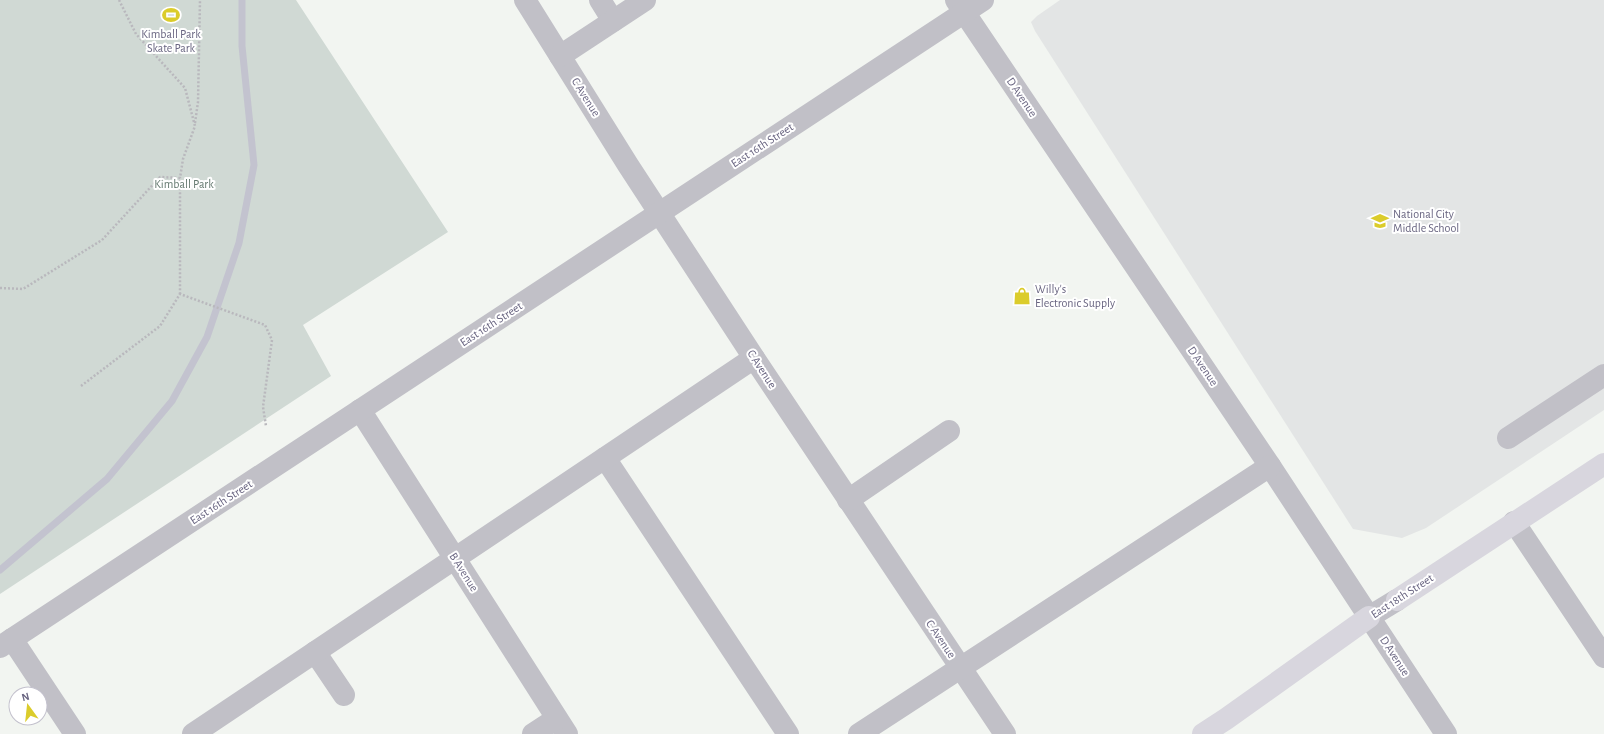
<svg xmlns="http://www.w3.org/2000/svg" width="1604" height="734" font-family="'Alegreya Sans',sans-serif">
<rect width="100%" height="100%" fill="#f2f5f1"/>
<path fill="#e3e5e5" d="M1060 0H1604V410L1426 528 1402 538 1353 529 1035 31 1031 22 1037 16Z"/>
<path fill="#d0d9d4" d="M0 0H296L448 232 303 325 331 376 0 594Z"/>
<g fill="none" stroke-linecap="round" stroke-linejoin="round">
<path stroke="#c3c3cf" stroke-width="7" d="M0 570 107 479 172 401 207 337 239 243 254 165 242 46V0"/>
<g stroke="#b9b8bd" stroke-width="2.5" stroke-dasharray="2 2" stroke-linecap="butt">
<path d="M119 0 136 34 185 88 195 126 183 159 180 178"/>
<path d="M195 123 198 102 200 0"/>
<path d="M0 288 23 289 102 240 160 177 180 178V294"/>
<path d="M81 386 160 326 180 294 265 325 272 340 263 407 266 426"/>
</g>
<g stroke="#c1c0c7" stroke-width="22">
<path d="M525 0 628 165 754 358 1005 734"/>
<path d="M600 0 613 21"/>
<path d="M956 0 1270 466 1446 734"/>
<path d="M560 56 645 0"/>
<path d="M360 410 567 734"/>
<path d="M1508 438 1604 375"/>
<path d="M605 458 788 734"/>
<path d="M848 500 949 431"/>
<path d="M1514 522 1604 657"/>
<path d="M1369 617 1397 600"/>
<path d="M12 639 75 734"/>
<path d="M0 647 983 0"/>
<path d="M315 652 344 695"/>
<path d="M193 734 754 358"/>
<path d="M533 734 556 719"/>
<path d="M859 734 1270 466"/>
</g>
<g stroke="#d8d6de" stroke-width="22">
<path d="M1397 600 1604 464"/>
<path d="M1203 734 1226 719 1369 617"/>
</g>
</g>
<defs>
<g id="stadium-bare" transform="scale(1.38)"><path d="M0-5a6.5 5 0 1 0 0 10a6.5 5 0 1 0 0-10ZM-3.5-1.8h7v3.6h-7Z" fill="#dbcc2b" stroke="#fff" stroke-width="2.5" paint-order="stroke"/></g>
<g id="school-bare" transform="scale(1.38)"><path d="M0-5L7-2L0 1L-7-2ZM-4 1L0 2.5L4 1V4Q0 6-4 4Z" fill="#dbcc2b" stroke="#fff" stroke-width="2.5" paint-order="stroke"/></g>
<g id="shop-bare" transform="scale(1.38)"><path d="M-5-2.5h2.3a2.7 3.5 0 0 1 5.4 0H5L5.5 6h-11ZM-1.5-2.5h3a1.5 2.3 0 0 0-3 0Z" fill="#dbcc2b" stroke="#fff" stroke-width="2.5" paint-order="stroke"/></g>
</defs>
<g fill-rule="evenodd">
<use href="#stadium-bare" x="171" y="15"/>
<use href="#school-bare" x="1380" y="221"/>
<use href="#shop-bare" x="1022" y="296"/>
</g>
<g text-anchor="middle" stroke-width="4" stroke-linejoin="round" paint-order="stroke">
<g font-size="12" fill="#696581" stroke="#fff" text-anchor="start">
<text x="171" y="38" text-anchor="middle">Kimball Park<tspan x="171" dy="14">Skate Park</tspan></text>
<text x="1393" y="218">National City<tspan x="1393" dy="14">Middle School</tspan></text>
<text x="1035" y="293">Willy's<tspan x="1035" dy="14">Electronic Supply</tspan></text>
</g>
<g font-size="12" fill="#696581" stroke="#fff">
<text transform="translate(586 97) rotate(58)" y="4">C Avenue</text>
<text transform="translate(1022 97) rotate(56)" y="4">D Avenue</text>
<text transform="translate(762 145) rotate(-33)" y="4">East 16th Street</text>
<text transform="translate(491 324) rotate(-33)" y="4">East 16th Street</text>
<text transform="translate(1203 366) rotate(56)" y="4">D Avenue</text>
<text transform="translate(762 369) rotate(57)" y="4">C Avenue</text>
<text transform="translate(221 502) rotate(-33)" y="4">East 16th Street</text>
<text transform="translate(464 572) rotate(58)" y="4">B Avenue</text>
<text transform="translate(1402 596) rotate(-33)" y="4">East 18th Street</text>
<text transform="translate(941 639) rotate(56)" y="4">C Avenue</text>
<text transform="translate(1395 656) rotate(57)" y="4">D Avenue</text>
</g>
<g font-size="12" fill="#63786e" stroke="#fff">
<text x="184" y="188">Kimball Park</text>
</g>
</g>
<g transform="translate(28 706) rotate(345)"><circle r="19" fill="#ffffff" stroke="#c3c1cd"/>
<path d="M0-3L7 15L0 10L-7 15Z" fill="#dbcc2b"/>
<text y="-6" font-size="11" font-weight="bold" text-anchor="middle" fill="#696581">N</text>
</g>
</svg>
